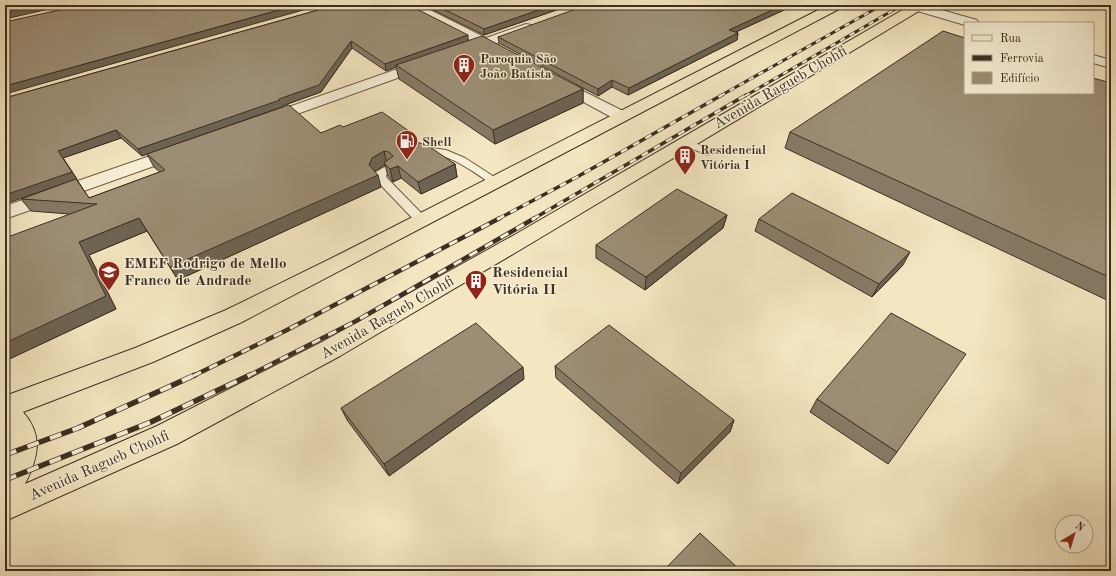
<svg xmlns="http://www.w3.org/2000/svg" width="1116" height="576" font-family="'Old Standard TT',serif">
<rect width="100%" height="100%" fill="#f3e6c0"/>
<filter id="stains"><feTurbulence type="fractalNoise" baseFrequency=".005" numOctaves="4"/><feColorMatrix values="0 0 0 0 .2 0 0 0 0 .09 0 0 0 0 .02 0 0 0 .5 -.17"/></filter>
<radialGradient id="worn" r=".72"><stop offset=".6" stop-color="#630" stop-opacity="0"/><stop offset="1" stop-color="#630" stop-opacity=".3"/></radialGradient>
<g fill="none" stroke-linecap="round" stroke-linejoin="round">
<g stroke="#6a5d4a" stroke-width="2">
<g id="lane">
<path d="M686 139 711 150 712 152 707 155 682 144 681 142Z"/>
<path d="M432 148 446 150 465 158 502 182 500 184H492C476 174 460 161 442 156 434 154 422 158 418 152L419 150Z"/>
<path d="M388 165 392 166 394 168 386 175V177L425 217 427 220 425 223H417L374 178 376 172Z"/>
</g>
</g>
<g stroke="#6a5d4a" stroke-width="2">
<g id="street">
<path d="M405 5H420L486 38 526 24 531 25 532 28 531 31 497 43 499 46 497 49C491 50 488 48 484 48 474 48 467 56 457 54L455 51 457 48 474 42 407 8Z"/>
<path d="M913 5H924L977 20 979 23H965V25L914 10 912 7Z"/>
<path d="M1093 55 1111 60V68L1093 63Z"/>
<path d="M426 59 431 60 433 63 431 66 272 123 266 125 260 123 258 120 260 117Z"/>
<path d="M557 78 627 113 629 116 627 119 621 121 615 119 552 85 550 82 552 79Z"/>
<path d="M179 146 185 147 188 151 185 155 5 219V206Z"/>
</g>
</g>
<g stroke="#3d2f23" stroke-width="2">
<path id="highway" d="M828 5H843L841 8 242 322 153 362 23 412C44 436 38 458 25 484L157 426 322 342 516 234 911 5H926L924 8 530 244 340 356 177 444 5 521V464L8 459 10 443 8 435 5 430V396L135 348 226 310 342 253Z"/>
</g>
<use href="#lane" fill="#f7efd6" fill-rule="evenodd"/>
<use href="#street" fill="#f7efd6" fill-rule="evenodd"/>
<use href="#highway" fill="#f3e6c0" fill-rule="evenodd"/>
<g stroke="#3d2f23" stroke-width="3">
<g id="rail-far3">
<path d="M720 96 882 5"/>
<path d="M745 96 902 5"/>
</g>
</g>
<g stroke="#3d2f23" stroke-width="3.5">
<g id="rail-far2">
<path d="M498 219 577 177 722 95"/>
<path d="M533 219 746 95"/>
</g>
</g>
<g stroke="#3d2f23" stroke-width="4.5">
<g id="rail-far1">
<path d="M193 376 285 331 500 218"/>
<path d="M248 376 356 321 535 218"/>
</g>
</g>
<g stroke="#3d2f23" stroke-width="5.5">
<g id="rail">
<path d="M5 455 78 428 195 375"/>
<path d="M5 480 151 422 250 375"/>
</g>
</g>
<use href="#rail-far3" stroke="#f7efd6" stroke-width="2" stroke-dasharray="5.5" stroke-linecap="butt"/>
<use href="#rail-far2" stroke="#f7efd6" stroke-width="2.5" stroke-dasharray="7" stroke-linecap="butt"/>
<use href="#rail-far1" stroke="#f7efd6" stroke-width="3" stroke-dasharray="9" stroke-linecap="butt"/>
<use href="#rail" stroke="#f7efd6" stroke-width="4" stroke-dasharray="12" stroke-linecap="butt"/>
</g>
<g fill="#867a65" stroke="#3d2f23" fill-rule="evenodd">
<path d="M336 5 468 40 583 89V103L495 144 399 79 396 67 386 71 352 48 321 92 282 106V107L321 133 343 127 417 143 455 164 457 177 421 194 401 178 393 182 388 176 385 165 375 171V172L381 187 178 280 147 231 89 255 116 309 5 361 69 214 31 211 21 199 5 98ZM121 138 142 156 147 154 154 167 160 172 89 198 63 158Z"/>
<path d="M423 5H571L484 35Z"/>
<path d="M795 5 736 32 738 33 737 40 628 95 612 87 598 96 499 43 498 37Z"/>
<path d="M1111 83V302L785 148 790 132Z"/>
<path d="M727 215 723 228 645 290 596 258V245Z"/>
<path d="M759 219 903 265 872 297 755 231Z"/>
<path d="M555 366 734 420 730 432 678 484 556 378Z"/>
<path d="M524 379 389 476 347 420 341 408Z"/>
<path d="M817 399 897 452 888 464 810 412Z"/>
</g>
<g fill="#6d6352" stroke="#3d2f23">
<path d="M34 5H66L5 19V11Z"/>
<path d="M297 5H321L5 94V86Z"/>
<path d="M553 5H571L484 35V29Z"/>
<path d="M783 5H795L727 36 729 30Z"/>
<path d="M738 33 737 40 628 95 629 88Z"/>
<path d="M468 35V42L396 65V67L386 71 385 64Z"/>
<path d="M351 41 352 48 321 92 282 106V107L142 156 138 149 279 99Z"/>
<path d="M612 80V87L598 96V89Z"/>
<path d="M583 89V103L495 144 493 130Z"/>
<path d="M116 130 121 138 63 158 77 179 5 204V195L58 151Z"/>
<path d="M416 136 418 149 414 140Z"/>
<path d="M384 151 387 164 384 163 385 165 375 171 373 177 378 175 381 187 178 280 170 267 369 165 372 158Z"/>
<path d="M455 164 457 177 421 194 418 182Z"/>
<path d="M398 166 401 178 393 182 390 169Z"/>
<path d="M727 215 723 228 645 290 646 277Z"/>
<path d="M139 218 147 231 89 255 116 309 5 361V343L79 242Z"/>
<path d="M910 252 903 265 872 297 879 284Z"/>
<path d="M523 367 524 379 389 476 384 464Z"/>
<path d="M734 420 730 432 678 484 681 473Z"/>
</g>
<g fill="#9c8e75" stroke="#3d2f23">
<path d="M5 5H34L5 11Z"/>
<path d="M82 5H297L5 86V22Z"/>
<path d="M336 5H409L468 35 385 64 351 41 319 85 279 99 280 100 138 149 116 130 58 151 72 172 5 195V98Z"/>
<path d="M435 5H553L484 29Z"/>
<path d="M587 5H783L729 30 738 33 629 88 612 80 598 89 498 37Z"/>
<path d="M943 31 965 38V93H1093V78L1111 83V278L790 132Z"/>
<path d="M482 36 583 89 493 130 396 65Z"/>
<path d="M289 105 321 133 340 125 343 127 382 112 416 136 414 140 416 142 427 145 455 164 418 182 398 166 390 169 384 163 393 156 389 152 384 151 372 158 369 165 378 175 170 267 139 218 79 242 106 296 5 343V238L97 204 21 199 76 179 89 198 165 170 147 154Z"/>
<path d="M677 189 727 215 646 277 596 245Z"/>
<path d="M792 193 910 252 879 284 759 219Z"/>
<path d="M891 313 966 354 897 452 817 399Z"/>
<path d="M476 323 523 367 384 464 341 408Z"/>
<path d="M609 325 734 420 681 473 555 366Z"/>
<path d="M700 533 741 571H663Z"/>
</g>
<defs>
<g id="building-pin" transform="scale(1.15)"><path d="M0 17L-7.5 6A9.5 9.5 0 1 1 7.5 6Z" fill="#8f2418" stroke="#f7efd6"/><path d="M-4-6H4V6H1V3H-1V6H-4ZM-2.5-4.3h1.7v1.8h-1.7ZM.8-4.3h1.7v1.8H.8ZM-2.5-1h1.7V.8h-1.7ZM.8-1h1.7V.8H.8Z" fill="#fff"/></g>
<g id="fuel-pin" transform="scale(1.15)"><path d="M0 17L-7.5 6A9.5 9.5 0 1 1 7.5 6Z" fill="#8f2418" stroke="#f7efd6"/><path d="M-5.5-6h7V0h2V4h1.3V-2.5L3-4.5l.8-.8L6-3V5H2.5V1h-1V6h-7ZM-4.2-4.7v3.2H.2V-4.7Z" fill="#fff"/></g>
<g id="school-pin" transform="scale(1.15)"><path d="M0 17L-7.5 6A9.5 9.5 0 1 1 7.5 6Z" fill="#8f2418" stroke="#f7efd6"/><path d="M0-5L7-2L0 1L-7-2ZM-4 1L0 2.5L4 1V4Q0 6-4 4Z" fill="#fff"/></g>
</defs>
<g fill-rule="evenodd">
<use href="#building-pin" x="464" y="65"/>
<use href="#fuel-pin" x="407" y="141"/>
<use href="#building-pin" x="685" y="156"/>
<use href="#school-pin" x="109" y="272"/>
<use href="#building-pin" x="476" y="281"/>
</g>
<g text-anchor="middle" stroke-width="3" stroke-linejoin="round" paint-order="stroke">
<g font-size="13" font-weight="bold" fill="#3d2f23" stroke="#f7efd6" text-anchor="start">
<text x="480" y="63">Paroquia São<tspan x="480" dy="15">João Batista</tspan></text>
<text x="422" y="146">Shell</text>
<text x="700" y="154">Residencial<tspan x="700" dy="15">Vitória I</tspan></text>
</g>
<g font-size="15" fill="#3d2f23" stroke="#f7efd6">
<text transform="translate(780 87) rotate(-30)" y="5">Avenida Ragueb Chohfi</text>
<text transform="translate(387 317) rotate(-30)" y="5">Avenida Ragueb Chohfi</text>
<text transform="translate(99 465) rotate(-24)" y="5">Avenida Ragueb Chohfi</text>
</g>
<g font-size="15" font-weight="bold" fill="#3d2f23" stroke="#f7efd6" text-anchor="start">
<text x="124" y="268">EMEF Rodrigo de Mello<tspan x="124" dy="17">Franco de Andrade</tspan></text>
<text x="492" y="277">Residencial<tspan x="492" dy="17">Vitória II</tspan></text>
</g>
</g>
<rect width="1116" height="576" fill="none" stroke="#f3e6c0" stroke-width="20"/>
<rect x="6" y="6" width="1104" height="564" fill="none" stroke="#3d2f23" stroke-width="2"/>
<rect x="10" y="10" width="1096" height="556" fill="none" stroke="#3d2f23"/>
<rect x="964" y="22" width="130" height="72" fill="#f7efd6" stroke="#ada28e"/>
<rect x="972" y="35" width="20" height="6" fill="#f7efd6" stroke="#ada28e"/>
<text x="1000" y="42" font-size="12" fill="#3d2f23">Rua</text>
<rect x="972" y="55" width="20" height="6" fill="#3d2f23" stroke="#ada28e"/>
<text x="1000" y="62" font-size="12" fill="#3d2f23">Ferrovia</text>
<rect x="972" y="72" width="20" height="12" fill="#9c8e75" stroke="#ada28e"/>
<text x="1000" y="82" font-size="12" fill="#3d2f23">Edifício</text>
<g transform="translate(1074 534) rotate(38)"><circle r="19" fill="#f7efd6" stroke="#ada28e"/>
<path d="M0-3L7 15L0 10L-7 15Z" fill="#8f2418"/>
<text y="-6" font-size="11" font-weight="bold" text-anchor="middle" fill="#3d2f23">N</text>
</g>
<rect width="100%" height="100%" filter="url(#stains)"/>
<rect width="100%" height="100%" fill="url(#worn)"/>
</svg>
